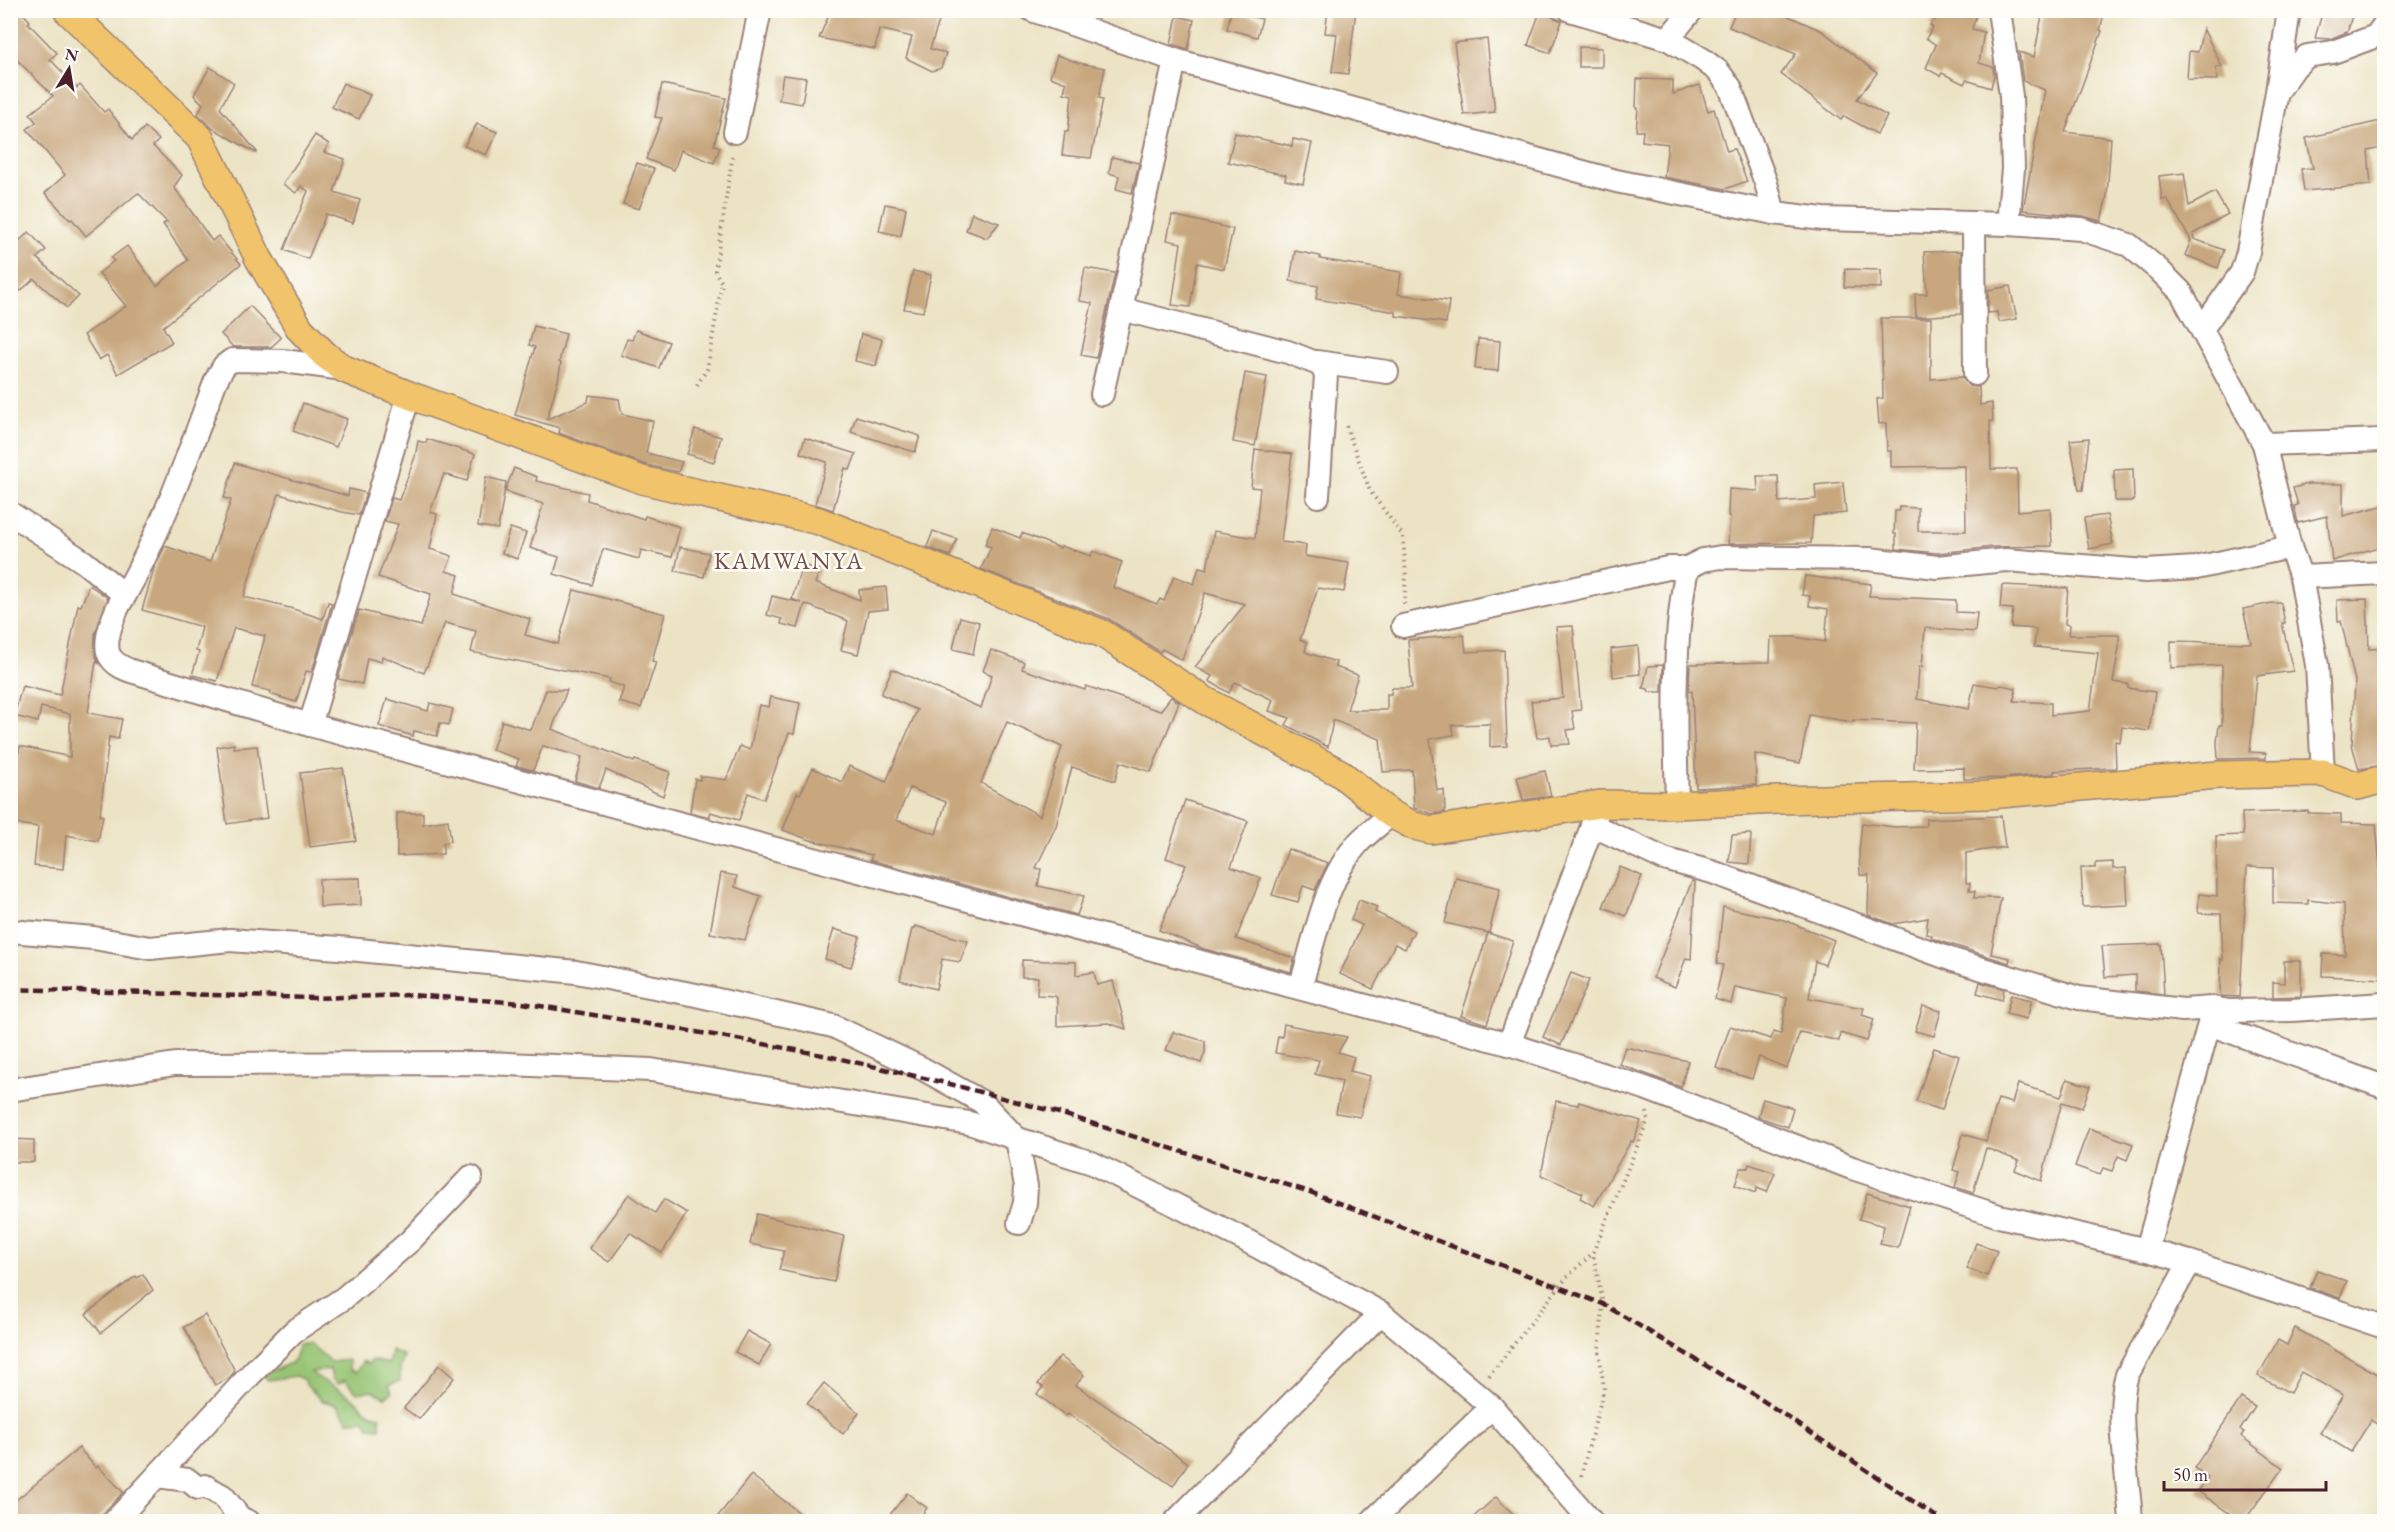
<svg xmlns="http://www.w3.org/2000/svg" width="2395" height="1532" font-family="'EB Garamond',serif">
<rect width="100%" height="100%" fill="#fdfcf7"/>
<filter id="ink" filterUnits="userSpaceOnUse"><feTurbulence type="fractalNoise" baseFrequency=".0167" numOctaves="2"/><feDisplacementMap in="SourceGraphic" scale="12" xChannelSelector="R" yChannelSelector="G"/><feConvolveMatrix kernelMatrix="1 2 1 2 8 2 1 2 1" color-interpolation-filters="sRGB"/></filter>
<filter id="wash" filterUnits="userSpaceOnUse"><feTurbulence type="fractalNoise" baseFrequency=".008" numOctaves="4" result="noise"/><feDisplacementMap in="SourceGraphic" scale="24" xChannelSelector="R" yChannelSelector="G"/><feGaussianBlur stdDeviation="1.35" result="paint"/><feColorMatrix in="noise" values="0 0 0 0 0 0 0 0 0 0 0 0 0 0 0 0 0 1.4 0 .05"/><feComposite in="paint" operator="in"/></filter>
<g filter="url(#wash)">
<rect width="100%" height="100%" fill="#ece3c4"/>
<path fill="#97c574" stroke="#707250" stroke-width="1.5" d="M299 1344H310L331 1362 349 1360V1369L356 1372 363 1361 368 1364 372 1360 389 1364 391 1350 404 1356 400 1369V1381L389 1385 392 1392 385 1397 372 1390 357 1393 345 1380 338 1384 332 1379 330 1369 311 1372C323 1383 339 1388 353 1398 364 1407 363 1413 380 1416V1428L369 1427 365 1420 348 1421 337 1405 323 1401 307 1386 304 1380 296 1376 268 1380 263 1375 293 1362Z"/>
<g id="blocks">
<g fill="#c8a77e" fill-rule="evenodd">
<path d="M10 10H20L30 21 28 23 57 53 50 59 77 88 80 85 104 112 108 109 132 140 145 127 159 140 153 146 182 175 174 187 212 241 218 236 241 264 163 327 172 342 118 374 107 355 99 360 84 335 126 306 99 273 114 261 111 258 127 246 157 286 188 260 163 224 167 222 138 193 86 236 72 219 70 220 45 193 65 175 27 129 36 122 30 114 53 96 10 53Z"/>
<path d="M831 10H926L941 15 930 49 946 53 941 68 932 71 906 58 912 37 879 29 875 49 819 38Z"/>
<path d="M1328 10H1356L1348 74 1332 72 1337 34 1325 33Z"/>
<path d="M1736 10H1775L1822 31 1877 73 1857 99 1887 116 1877 134 1844 116 1841 120 1781 74 1796 54 1729 27Z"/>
<path d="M1946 10H1978L1972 29 1984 32 1979 63 1993 67 1994 75 1991 88 1966 80 1964 84 1942 73 1940 76 1926 68 1936 45 1926 38 1933 28 1930 25Z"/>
<path d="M2043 10H2105L2100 30 2102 31 2065 132 2111 138 2107 196 2101 221 2082 216 2023 210 2045 90 2023 81 2019 52 2034 57Z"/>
<path d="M2323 10H2354L2347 32 2330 39 2315 38Z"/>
<path d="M1231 12 1262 19 1257 37 1227 29Z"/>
<path d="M1540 12 1562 21 1550 53 1528 45Z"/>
<path d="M1177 16 1194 20 1188 49 1171 44Z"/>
<path d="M2203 28 2222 67H2216L2217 80 2187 79 2189 51 2198 52Z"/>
<path d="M1487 39 1495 112 1464 115 1454 43Z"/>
<path d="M1579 47 1602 48V67H1579Z"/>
<path d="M1057 55 1079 63 1105 68 1099 98 1103 99 1091 158 1062 155 1065 131 1068 132 1072 95 1064 93 1066 83 1050 77Z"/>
<path d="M210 67 234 83 220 108 257 152 256 153 212 128 198 114 203 104 194 95Z"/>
<path d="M783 75 806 78 802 104 779 100Z"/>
<path d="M1637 79 1673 80V94L1700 85 1708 111 1714 109 1727 151 1734 149 1747 181 1725 189 1664 177 1668 144 1642 141 1643 131H1636L1638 108H1636Z"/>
<path d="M343 83 370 95 359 119 332 107Z"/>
<path d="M662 84 726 98 714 145 720 147 714 163 681 150 674 170 646 159 662 118 655 117Z"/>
<path d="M2385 120V147L2368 151 2371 185 2304 191 2301 169 2313 168 2306 138Z"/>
<path d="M477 124 497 132 486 155 464 146Z"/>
<path d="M1235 133 1292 146 1293 139 1312 143 1303 184 1285 180 1286 175 1228 162Z"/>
<path d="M315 135 329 144 324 152 345 159 334 192 360 200 353 223 326 214 308 259 284 250 308 191 301 186 296 193 283 184Z"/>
<path d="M1112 157 1139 163 1132 193 1116 189 1119 176 1109 173Z"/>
<path d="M637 163 654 169 639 209 623 204Z"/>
<path d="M2184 173 2189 206 2215 192 2228 214 2193 234 2194 239 2224 250 2218 268 2185 255 2191 240 2167 199 2162 200 2159 176Z"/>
<path d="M885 204 906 208 901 236 879 231Z"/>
<path d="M972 213 999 223 987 238 966 230Z"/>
<path d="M1172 215 1233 229 1224 269 1197 263 1190 307 1172 305 1181 243 1167 240Z"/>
<path d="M10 231 19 241 29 232 46 250 37 258 79 296 67 308 34 279 10 300V276L18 270 10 261Z"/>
<path d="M1295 251 1320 256V259L1401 272 1398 294 1449 301 1446 323 1396 316V312L1316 299 1318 286 1290 281Z"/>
<path d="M1961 251V314L1916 317 1915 294H1927L1924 252Z"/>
<path d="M1085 268 1115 273 1096 358 1081 355 1092 303 1079 301Z"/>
<path d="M1845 269 1881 270V288L1844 287Z"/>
<path d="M913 271 931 275 923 312 904 309Z"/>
<path d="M2010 286 2017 319 1999 322 1997 312 1988 313V290Z"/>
<path d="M250 306 281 338 271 347H233L221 334Z"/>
<path d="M1881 318H1931V379L1962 377 1969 386 1979 387 1980 405 1992 403 1993 421H1990L1991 469H2017L2018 511 2050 508 2052 546 1993 547 1937 553 1896 549V534H1894L1895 511H1899V507L1918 508V531H1966L1965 466 1891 467V451H1887L1886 423 1879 424 1877 399 1883 398Z"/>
<path d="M534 326 566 334 559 362 561 363 558 380 547 419 588 402 589 395 619 399 622 414 653 421 646 453 682 462 678 472 646 465 559 433 560 428 515 415 535 347 529 345Z"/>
<path d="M636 330 669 342 659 368 621 355 627 339 632 340Z"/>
<path d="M861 334 882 339 876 366 855 361Z"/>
<path d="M1478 339 1500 341 1498 371 1475 369Z"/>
<path d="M1245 373 1267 377 1255 446 1233 442Z"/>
<path d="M303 403 347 419 336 447 293 431Z"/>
<path d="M856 416 920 436 915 452 851 432Z"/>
<path d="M695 429 721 437 714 462 687 454Z"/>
<path d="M805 438 856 454 850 470 845 468 833 510 815 504 827 462 800 453Z"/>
<path d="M2089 438 2083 490H2079L2070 440Z"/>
<path d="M427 439 475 454 467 481 444 474 430 512 437 514 430 549 452 556 446 571 459 575 454 594 530 619 525 635 558 644 574 590 665 614 652 661 656 662 641 708 619 702 624 687 609 682 610 679 471 652 476 631 445 623 424 673 382 656 381 662 367 658 362 684 338 679 359 610 421 626 431 594 378 577 398 524 385 521 392 498 399 500 415 457 418 441 426 443Z"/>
<path d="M1255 449 1292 454 1281 542 1306 545 1305 556 1349 563 1344 592 1318 588 1300 640 1307 642 1305 652 1336 662 1335 667 1358 675 1347 710H1387V694H1391L1392 688H1412L1408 640 1464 635 1466 652 1504 650 1507 746 1490 747V724L1452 725 1454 735 1430 739 1437 790H1444L1445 812 1432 814 1414 808 1412 770 1383 772 1380 739 1333 720 1328 747 1286 725 1290 718 1269 711 1273 700 1235 682 1229 693 1209 681 1212 676 1195 667 1245 604 1205 593 1182 660 1162 649 1160 652 1109 619 981 569 991 547 985 545 992 527 1020 538 1022 533 1060 548 1061 546 1091 556 1093 551 1122 562 1113 587 1157 604 1160 599 1164 601 1174 576 1194 584 1199 567 1207 569 1214 531 1255 538 1260 488 1251 487Z"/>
<path d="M235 463 348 496 349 489 366 493 359 515 342 512 279 494 252 569 244 597 290 608 323 619 328 602 332 603 312 672 306 671 296 702 270 694 271 691 252 687 265 636 234 628 217 681 192 675 199 652 196 651 202 627 142 610 154 569 165 546 210 562 231 500 224 498Z"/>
<path d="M514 468 537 477 536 481 588 493 587 500 644 519 645 516 680 527 672 557 641 550 639 559 603 549 592 585 554 574 559 557 530 548 543 504 505 491Z"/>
<path d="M2133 469 2134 501H2115L2114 470Z"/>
<path d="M1757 476H1778L1779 502 1816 499 1815 485 1843 482 1846 513 1813 516 1811 543 1728 544 1730 516H1728L1729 489 1758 491Z"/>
<path d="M486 477 506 482 498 529 478 526Z"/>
<path d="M2308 484H2343V516L2385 505V545L2332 561 2327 516 2298 523 2294 506 2298 505 2293 488Z"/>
<path d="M2107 515 2113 544 2089 549 2084 518Z"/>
<path d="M510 528 526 533 517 559 502 553Z"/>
<path d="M933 531 957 539 950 556 927 547Z"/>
<path d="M680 547 709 553 704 577 675 571Z"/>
<path d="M802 565 820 570 815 583 860 600 859 590 886 587 888 609 868 611 858 654 841 650 848 621 805 604 798 628 781 624 782 619 767 615 772 596 802 603 792 599Z"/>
<path d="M1805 576 1871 584 1869 596 1956 600V612L1977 613 1975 632 1925 628 1922 667H1919L1917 699 1969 709 1974 683 1998 687 2001 685 2016 688 2014 701 2051 703V715L2090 711 2098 653 2034 647 2036 629 2011 627 2013 609 2000 608 2002 585 2068 588 2065 624 2070 625 2069 635H2119V648L2113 682 2128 684V688L2155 692 2149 731 2122 727 2120 742 2115 741 2116 768 2054 771V774L2003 778 1964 779V768L1914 769 1916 723 1853 720V722L1809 715 1800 763 1755 754 1756 785 1696 788 1692 691H1689L1690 664 1770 662 1771 637H1795L1825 642 1828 609 1809 606 1810 596 1802 595Z"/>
<path d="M89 585 108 598 95 634V653L98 663 96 662 88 713 122 719 118 739 109 737 100 815 103 816 98 841 66 835 63 869 34 866 38 827 10 823V750L19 752 20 746 70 757V714L41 707 38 722 14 716 22 686 60 695 78 605 81 606Z"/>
<path d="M2367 599 2369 649 2385 648V765L2359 769 2352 745 2355 681 2341 621H2338L2337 600Z"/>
<path d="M2272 603H2281L2285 623H2282L2293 671 2257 676 2250 752 2266 753V758L2218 759 2217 743 2219 725H2222V665L2171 668V641L2251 643 2243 609Z"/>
<path d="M960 617 979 622 973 654 953 649Z"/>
<path d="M1573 626 1581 710 1572 711 1575 729 1567 730 1570 744 1551 745 1550 736 1537 738 1531 701 1563 698 1556 627Z"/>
<path d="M1638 646 1640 674 1613 677 1611 649Z"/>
<path d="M991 650 1024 662 1022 669 1085 690 1086 686 1160 711 1171 697 1179 702 1151 772 1120 762 1115 781 1072 767 1056 826 1036 868 1041 869 1038 886 1084 896 1077 915 870 860 872 855 810 840 783 830 797 793 800 794 813 768 842 782 849 766 886 782 917 710 881 694 892 669 981 708 992 675 983 671ZM1007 722 1062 747 1040 816 981 783ZM910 788 946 802 936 834 896 820Z"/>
<path d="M1663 665 1662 692H1649L1648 689 1643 688 1648 666Z"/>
<path d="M546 690H567L552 729 634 762 635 760 670 772 663 796 606 770 599 788 575 781 582 757 543 746 533 770 516 766 519 759 492 750 502 721 531 730Z"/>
<path d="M771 697 800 703 794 734 789 733 764 799 748 793 739 820 710 812V817L690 812 695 779 700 780V776L726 780 740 746 750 750 759 705 769 707Z"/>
<path d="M387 699 428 711 430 703 453 709 449 725 440 723 437 736 414 731 413 736 379 726Z"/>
<path d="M234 744V748L257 746 267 818 227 824 217 747Z"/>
<path d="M343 768 356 841 310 847 300 773Z"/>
<path d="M1545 771 1551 796 1523 800 1517 777Z"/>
<path d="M1185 800 1248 821 1231 867 1261 878 1236 939 1294 958 1291 972 1204 949 1159 930 1186 865 1166 858Z"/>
<path d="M2308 811V813L2341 814V823L2376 824 2380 867 2385 868V979L2322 976 2323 954 2345 955 2344 904 2308 900V904L2273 903V868L2247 867 2240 997 2220 996 2221 959 2223 960 2221 914 2198 913 2199 894 2217 896 2216 836 2243 835 2242 813Z"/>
<path d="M397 813H423V824L448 820 451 841 443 843V854L397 856Z"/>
<path d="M2001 816 2005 847 1966 853V883H1970L1969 891H1975L1974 898H2001L1991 954 2010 958 2009 963 1931 938 1932 935 1926 934 1928 918 1893 924 1868 915 1869 875H1860L1859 851 1862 823 1895 827 1926 826V819Z"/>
<path d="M1751 834 1749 864 1729 862 1732 835Z"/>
<path d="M1288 849 1328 863 1315 890 1303 886 1298 902 1272 895Z"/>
<path d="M2113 862V869L2126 868 2128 905 2083 907 2081 868H2096V863Z"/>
<path d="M1620 867 1642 876 1626 916 1603 907Z"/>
<path d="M721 873 737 876 735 887 761 896 745 940 710 933Z"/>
<path d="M360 878 361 905 320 907 319 879Z"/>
<path d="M1456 878 1500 888 1489 933 1445 923Z"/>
<path d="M1692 881 1695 882 1691 959 1686 958 1675 987 1653 978Z"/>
<path d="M1359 900 1377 907 1375 912 1414 931 1405 949 1395 944 1373 989 1340 974 1362 925 1351 920Z"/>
<path d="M1723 907 1784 920 1834 940 1825 965 1815 961 1809 998 1864 1008 1862 1015 1874 1019 1867 1041 1840 1033 1839 1041 1800 1032 1787 1068 1759 1057 1752 1079 1716 1068 1730 1026 1771 1039 1773 1032 1781 1034 1787 998 1735 987 1731 1004 1715 999 1723 965 1717 964Z"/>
<path d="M915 926 968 941 960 962 942 959 936 989 900 980 912 929H914Z"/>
<path d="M834 929 860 937 851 967 825 959Z"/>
<path d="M1488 933 1513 941 1487 1024 1461 1016Z"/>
<path d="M2161 944 2164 994 2135 991V975L2105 977 2102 946Z"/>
<path d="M1022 960 1076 962V975L1094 972 1097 985 1113 981 1126 1029 1108 1023 1057 1026V998L1055 996 1037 995 1038 977H1022Z"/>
<path d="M2284 961H2301V996L2273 997V982L2284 983Z"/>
<path d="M1571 973 1589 980 1561 1045 1543 1037Z"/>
<path d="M1980 982 2004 989 2002 1000 1977 993Z"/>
<path d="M2011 995 2032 1000 2027 1019 2006 1014Z"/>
<path d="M1923 1006 1941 1011 1934 1036 1915 1031Z"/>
<path d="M1284 1024 1347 1037 1338 1052 1354 1057 1350 1071 1370 1076 1360 1117 1336 1113 1342 1081 1315 1074 1319 1060 1275 1053 1278 1036 1282 1037Z"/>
<path d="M1173 1032 1205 1041V1052L1201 1063 1166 1050Z"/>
<path d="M1625 1047 1688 1061 1681 1087 1619 1064Z"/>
<path d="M1934 1048 1959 1056 1942 1110 1916 1102Z"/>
<path d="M2067 1079 2090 1086 2082 1108 2062 1102 2041 1181 2015 1170 2019 1161 1986 1148 1973 1193 1955 1187 1960 1172 1953 1170 1963 1134 1986 1141 1998 1099 2012 1103 2018 1084 2061 1097Z"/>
<path d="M1763 1099 1793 1108 1788 1127 1758 1117Z"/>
<path d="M1556 1101 1578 1105 1579 1102 1641 1121 1633 1142 1631 1141 1594 1206 1580 1198 1583 1193 1541 1175Z"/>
<path d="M2089 1128 2133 1144 2127 1160 2118 1156 2112 1171 2103 1168 2100 1175 2075 1166Z"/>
<path d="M10 1139 34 1140V1162H10Z"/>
<path d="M1749 1164 1775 1173 1767 1192 1757 1188 1755 1193 1735 1185 1741 1168H1748Z"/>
<path d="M1867 1193 1910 1206 1898 1248 1880 1244 1884 1226 1859 1219Z"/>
<path d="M629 1194 655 1213 664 1199 687 1213 662 1253 630 1233 609 1262 589 1248Z"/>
<path d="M757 1214 844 1236 834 1282 779 1270 784 1251 750 1244Z"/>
<path d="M1976 1243 1997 1251 1987 1276 1967 1268Z"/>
<path d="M2317 1270 2347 1281 2340 1298 2310 1288Z"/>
<path d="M143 1274 153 1290 101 1333 86 1314 136 1276 137 1278Z"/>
<path d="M205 1315 235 1371 229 1378 215 1385 184 1327Z"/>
<path d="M2295 1328 2385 1378V1428L2371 1420 2351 1452 2320 1433 2343 1395 2301 1372 2290 1393 2258 1376 2278 1340 2287 1345Z"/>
<path d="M747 1331 771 1344 759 1365 735 1352Z"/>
<path d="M1060 1356 1084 1375 1076 1385 1188 1463 1173 1486 1068 1414 1066 1416 1037 1394 1043 1387 1038 1384Z"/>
<path d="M439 1365 454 1378 419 1419 404 1408Z"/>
<path d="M824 1383 859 1413 843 1434 807 1404Z"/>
<path d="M2241 1398 2255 1407 2240 1430 2244 1432 2241 1436 2283 1468 2244 1521H2240L2198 1491 2208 1477 2194 1468Z"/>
<path d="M79 1448 96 1468 98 1466 123 1492 117 1499 95 1521H10V1505Z"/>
<path d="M751 1475 810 1521H714Z"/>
<path d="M907 1493 927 1508 917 1521H885Z"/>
<path d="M1496 1497 1520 1521H1469Z"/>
</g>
</g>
</g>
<g filter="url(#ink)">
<use href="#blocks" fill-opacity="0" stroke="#9b8178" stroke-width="1.5"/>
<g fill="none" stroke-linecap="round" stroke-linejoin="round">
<g stroke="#9b8178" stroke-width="26">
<g id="minor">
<path d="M1032 10 1175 60 1616 181 1774 213 1823 219 2008 224 2081 229 2129 245 2159 270 2181 292 2264 444 2290 547 2301 577 2317 665 2323 773"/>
<path d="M1570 10 1668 39 1702 59 1718 71 1730 87 1766 183 1774 213"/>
<path d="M1999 10 2011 96 2013 169 2008 224"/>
<path d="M1668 39 1692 10"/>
<path d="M1175 60 1121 309 1288 352 1321 365 1326 375 1318 496"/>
<path d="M2280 88 2295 67 2307 56 2333 52 2376 36 2384 25"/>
<path d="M735 132 760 10"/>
<path d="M1974 223 1975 374"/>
<path d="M2202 329 2242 272 2248 252 2277 92 2289 10"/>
<path d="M1317 362 1387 372"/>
<path d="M1102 394 1121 309"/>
<path d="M2264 444 2384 440"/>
<path d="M10 513 84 562 125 595C116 608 100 645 111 658 116 665 123 668 131 671L310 725 1509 1044 1645 1088 1852 1168 1999 1216 2147 1250 2190 1262 2384 1327"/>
<path d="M2301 577 2384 573"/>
<path d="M125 595C164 526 188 455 216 380L224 366 232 360 283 361 344 369"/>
<path d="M1403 626 1668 568H1687L1703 560 1721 557 1869 559 1937 567 2006 560 2146 571 2196 568 2290 547"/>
<path d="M310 725 409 395"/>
<path d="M1677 805C1675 726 1672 646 1687 568"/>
<path d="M1592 825 1664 859 1712 872 1953 960 2079 998 2183 1010 2212 1008 2229 1011 2292 1010 2384 1004"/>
<path d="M10 931 94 938 150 948 230 940 339 948 576 972 696 995 833 1026 923 1069 982 1102 1017 1139 1026 1186 1025 1203 1019 1223"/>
<path d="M1300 988C1315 940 1324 880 1359 842 1369 832 1380 824 1391 814"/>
<path d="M2209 1024 2384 1087"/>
<path d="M1509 1044 1598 811"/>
<path d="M10 1090 175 1064 485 1063 651 1070 969 1123 1092 1163 1247 1241 1381 1313 1492 1407 1592 1522"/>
<path d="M2147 1250 2209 1024 2212 1008"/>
<path d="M157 1476 188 1480 198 1488 205 1486 223 1496 240 1518 249 1522"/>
<path d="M114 1522 252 1373 293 1332 344 1298 410 1241 471 1177"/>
<path d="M1175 1522 1381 1313"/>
<path d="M1371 1522 1492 1407"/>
<path d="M2131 1522C2129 1482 2115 1410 2127 1375L2190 1262"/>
</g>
</g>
<g stroke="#9b8178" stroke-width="30">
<path id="major" d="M67 10 200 138 259 259 300 329 325 355 344 369 409 395 642 480 819 521 1103 634 1206 701 1340 773 1391 814 1414 826 1431 830 1600 804 1677 805 1779 800 1989 795 2218 775 2323 773 2358 786 2380 780 2384 781"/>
</g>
<g stroke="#9b8178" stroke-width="4" stroke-dasharray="1.5 4.5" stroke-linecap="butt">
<path d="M697 385 707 369 722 283 715 271 733 153"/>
<path d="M1346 426 1370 491 1403 536 1406 576 1404 604"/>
<path d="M1489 1376 1567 1277 1592 1254"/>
<path d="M1581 1476 1604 1389 1599 1350 1603 1304 1593 1253 1648 1120 1647 1112"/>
</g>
<use href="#minor" stroke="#fff" stroke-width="22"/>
<use href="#major" stroke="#f1c36a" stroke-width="27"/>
<path stroke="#4a1f2b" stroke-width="4.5" stroke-dasharray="9 4.5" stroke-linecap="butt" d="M10 989 314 998 411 995 522 1003 726 1037 828 1056 950 1084 1059 1113 1310 1192 1603 1304 1750 1392 1944 1522"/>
</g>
</g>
<g text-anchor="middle" stroke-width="5" stroke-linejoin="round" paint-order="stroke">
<g font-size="24" letter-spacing="1.5" fill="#764f48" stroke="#fdfcf7">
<text x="789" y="569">KAMWANYA</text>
</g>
</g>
<rect width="2395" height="1532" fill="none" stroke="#fdfcf7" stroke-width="36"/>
<g transform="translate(69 69) rotate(11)" stroke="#fdfcf7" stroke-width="4.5" paint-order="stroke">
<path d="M0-4.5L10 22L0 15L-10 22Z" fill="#4a1f2b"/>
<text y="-9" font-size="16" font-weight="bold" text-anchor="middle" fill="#4a1f2b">N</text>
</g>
<path d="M2164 1481v9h162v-9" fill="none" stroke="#4a1f2b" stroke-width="3"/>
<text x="2173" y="1481" font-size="18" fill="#4a1f2b" stroke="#fdfcf7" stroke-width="4.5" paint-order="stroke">50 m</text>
</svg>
